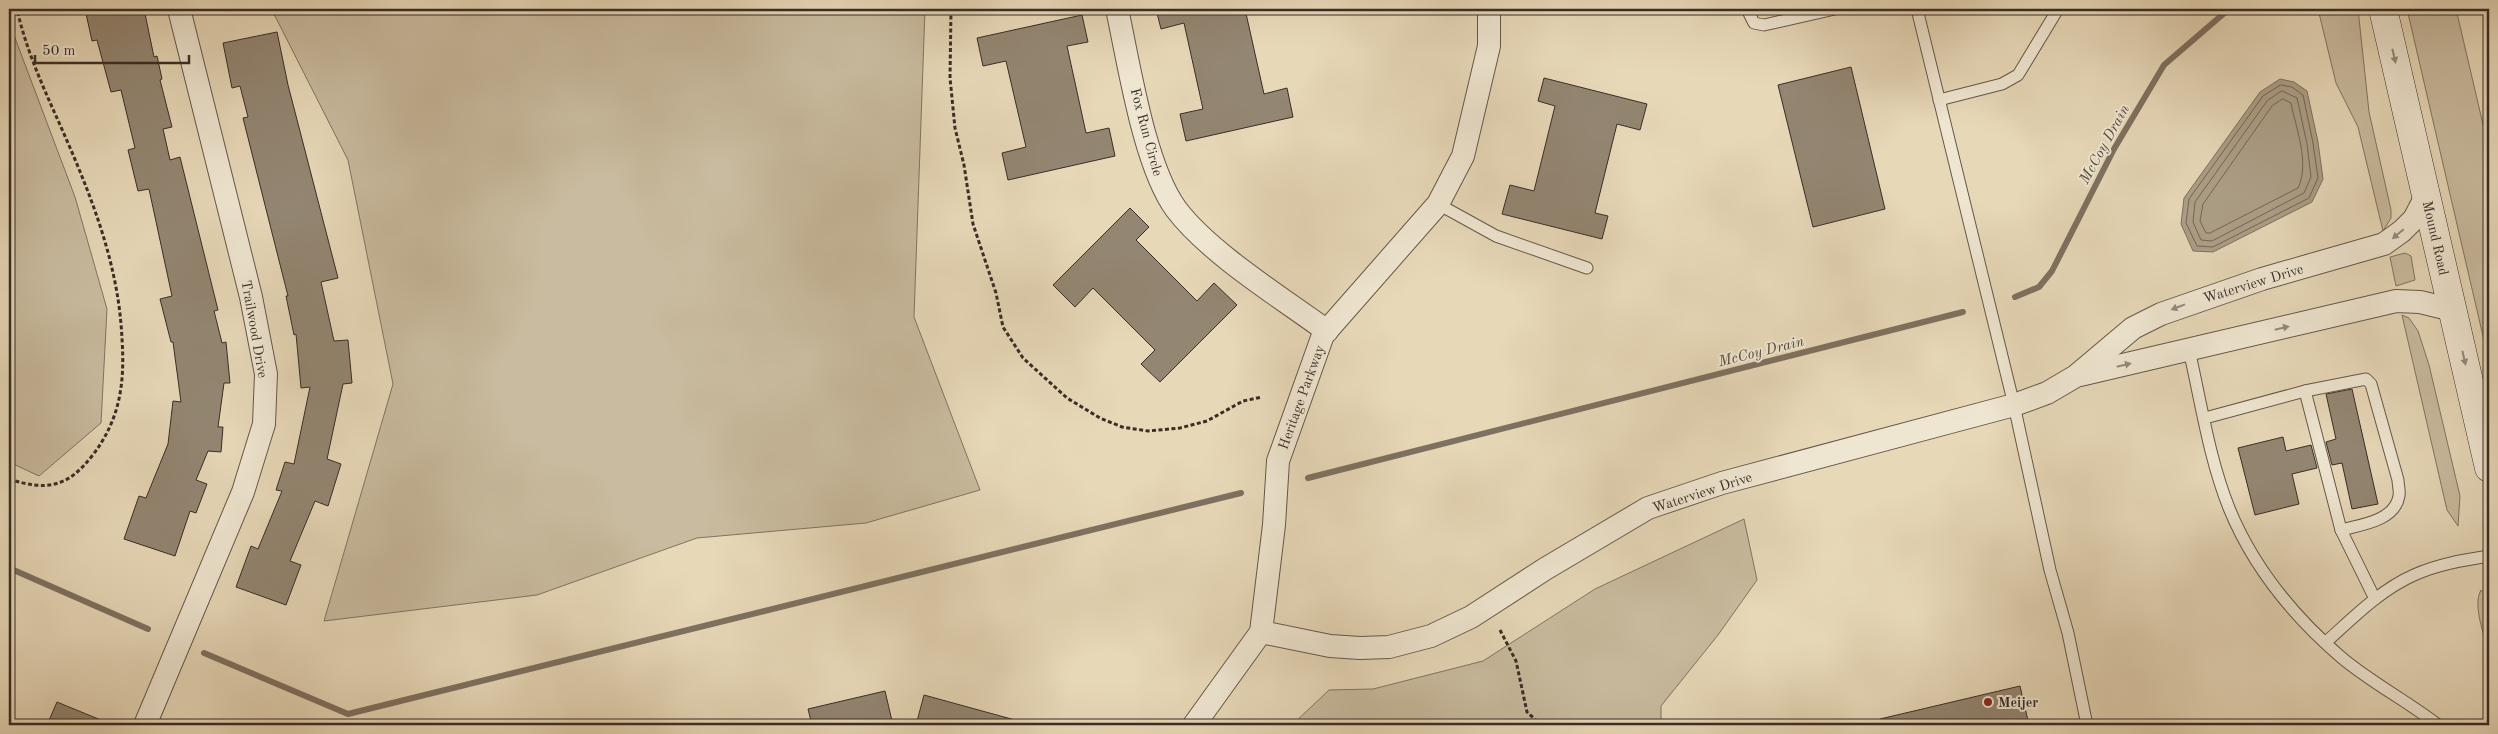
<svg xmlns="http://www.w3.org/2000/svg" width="2498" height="734" font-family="'Old Standard TT',serif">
<rect width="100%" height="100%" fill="#e7d8b8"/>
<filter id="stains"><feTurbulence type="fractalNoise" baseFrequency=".004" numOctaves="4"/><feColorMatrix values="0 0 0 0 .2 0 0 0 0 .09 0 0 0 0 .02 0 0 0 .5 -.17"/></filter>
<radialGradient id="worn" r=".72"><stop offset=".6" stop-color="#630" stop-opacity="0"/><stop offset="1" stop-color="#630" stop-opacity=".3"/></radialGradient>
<g fill="#c9bb9f" stroke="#817462">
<path d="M265 9H925L914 317 980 490 866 523 697 538 537 595 324 621 393 384 348 160 275 16Z"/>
<path d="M2318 9H2358L2369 112 2391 210V218L2383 231 2358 127 2336 83Z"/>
<path d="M2407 9H2456L2489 150V362Z"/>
<path d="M9 22 75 197 107 309 101 423 39 476 9 462Z"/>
<path d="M2405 253 2411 256 2415 280 2396 286 2390 257Z"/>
<path d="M2402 315 2409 318 2418 331 2429 365 2460 496 2458 526 2447 510Z"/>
<path d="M1744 519 1757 580 1718 635 1661 706V725H1292L1329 690 1373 689 1483 661 1595 589Z"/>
<path d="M2481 590 2489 597V654C2485 636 2472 606 2481 590Z"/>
</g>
<path fill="#ac9e86" stroke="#7e7160" d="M2280 79 2294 82 2307 91 2318 142 2323 179 2312 202 2213 252 2193 251 2181 224 2184 198 2260 92Z"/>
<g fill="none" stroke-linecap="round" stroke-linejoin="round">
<g stroke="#726656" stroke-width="1">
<path d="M2281 85 2292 87 2303 95 2313 143 2318 178 2309 198 2213 247 2197 246 2186 223 2189 199 2263 96Z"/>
<path d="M2282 91 2297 98 2307 144 2311 177 2304 193 2212 241 2201 240 2193 222 2195 202 2267 101Z"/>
<path d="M2283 99 2291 103C2296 129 2310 163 2298 188L2210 233H2206L2200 221 2203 204 2272 106Z"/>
</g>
<g stroke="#7e7160" stroke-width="6">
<path d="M2015 297 2039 287 2052 271 2114 149 2164 65 2229 9"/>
<path d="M1308 478 1963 312"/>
<path d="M9 568 148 629"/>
<path d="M204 653 348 714 1241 493"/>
</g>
</g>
<g fill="#938672" stroke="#392d26">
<path d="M85 9H144L154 57 157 56 162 79 160 80 172 127 163 129 170 160 180 157 218 310 214 311 222 343 226 342 230 383H224L218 427H223L221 452 208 451 196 480 207 484 196 513 190 511 175 556 124 539 139 496 146 498 168 444 173 401 181 402 173 342H171L160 299 172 296 149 189 138 191 128 150 135 148 121 90 111 92 97 40 92 41Z"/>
<path d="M1156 9H1245L1264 94 1287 88 1293 117 1186 141 1180 114 1203 109 1184 23 1161 29Z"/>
<path d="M1082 15 1088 42 1067 46 1086 133 1109 128 1115 156 1008 180 1002 153 1026 147 1006 61 983 66 977 38Z"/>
<path d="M277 32 288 85 338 278 321 282 334 341 348 340 352 383 343 384 327 459 341 464 328 506 315 501 290 561 301 565 286 605 236 587 251 546 258 549 282 491 276 490 285 462 294 464 310 387 301 388 296 334 294 335 286 296H288L243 118 248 117 240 86 232 88 223 43Z"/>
<path d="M1851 67 1885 209 1813 227 1778 85Z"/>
<path d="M1544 78 1647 104 1640 130 1617 124 1595 213 1608 216 1602 239 1502 214 1510 185 1534 191 1555 106 1538 101Z"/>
<path d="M1130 208 1149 227 1136 240 1197 301 1214 283 1237 305 1160 382 1141 364 1155 350 1093 288 1075 307 1053 285Z"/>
<path d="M2352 389 2378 504 2352 509 2342 463 2332 465 2326 442 2336 439 2326 394Z"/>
<path d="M2283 437 2286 451 2311 445 2317 468 2292 474 2299 504 2255 515 2238 448Z"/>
<path d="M2020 686 2029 725H1881L1880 719Z"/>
<path d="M885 691 893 725H812L808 709Z"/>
<path d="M924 695 1015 720V725H916Z"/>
<path d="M57 702 113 725H47Z"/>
</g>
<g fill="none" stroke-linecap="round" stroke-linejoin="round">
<g stroke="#64584a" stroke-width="13">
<g id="service">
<path d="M1747 9 1754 23 1764 25 1835 9"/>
<path d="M1917 9 2014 405 2050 570 2068 633 2087 725"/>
<path d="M1939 100 2002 84 2018 75 2058 9"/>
<path d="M1438 204 1496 236 1587 268"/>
<path d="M2189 350C2201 402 2209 458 2229 508 2253 567 2293 616 2342 658 2372 683 2407 701 2438 725"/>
<path d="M2305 391 2341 530"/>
<path d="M2205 418 2305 391 2366 379 2371 384 2398 480C2398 485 2400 491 2399 496 2395 521 2360 525 2341 530L2375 599"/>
<path d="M2326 642C2353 618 2380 590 2414 575 2438 564 2464 560 2489 556"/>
</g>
</g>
<g stroke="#64584a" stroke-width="24">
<g id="minor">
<path d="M1117 9C1129 64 1144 165 1176 209 1209 253 1282 298 1327 331"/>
<path d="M2080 375 2396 301 2420 302 2453 310"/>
<path d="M1261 632 1330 646 1360 648 1389 647 1431 636 1471 617 1545 569 1648 508 1722 483 2014 405 2047 393 2076 376 2133 328 2161 314 2262 279 2384 244 2402 231 2414 219 2426 196"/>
<path d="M145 725 243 492 264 424 266 374 251 297 179 9"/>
<path d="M1194 725 1261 632 1274 525 1278 461 1323 335 1438 204 1463 156 1489 46V9"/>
</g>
</g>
<g stroke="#392d26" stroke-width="29">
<path id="secondary" d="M2383 9 2489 468"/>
</g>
<g stroke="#392d26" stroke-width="3" stroke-dasharray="4 2.5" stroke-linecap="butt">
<path d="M951 9 950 78 955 128 964 165 973 224 996 293 1003 327 1023 358 1067 398 1100 418 1122 427 1148 431 1180 428 1207 421 1243 401 1262 397"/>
<path d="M9 479C46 491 67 488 92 456 120 420 125 383 122 339 119 272 97 211 71 150 51 103 28 59 17 9"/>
<path d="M1500 630 1516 661 1527 712 1541 725"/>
</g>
<use href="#service" stroke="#efe6d1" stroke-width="11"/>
<use href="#minor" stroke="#efe6d1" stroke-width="22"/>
<use href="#secondary" stroke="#efe6d1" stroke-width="28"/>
</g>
<defs><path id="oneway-solid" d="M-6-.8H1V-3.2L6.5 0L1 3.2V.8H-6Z" transform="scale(1.25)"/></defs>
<g fill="#948a7c">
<use href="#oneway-solid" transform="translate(2394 56) rotate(77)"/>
<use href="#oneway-solid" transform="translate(2398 234) rotate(140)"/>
<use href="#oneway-solid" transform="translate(2178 307) rotate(159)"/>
<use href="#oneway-solid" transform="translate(2282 328) rotate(-13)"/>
<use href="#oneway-solid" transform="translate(2464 358) rotate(77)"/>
<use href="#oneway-solid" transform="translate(2124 365) rotate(-13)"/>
</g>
<circle fill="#8f2418" stroke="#efe6d1" stroke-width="2" cx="1988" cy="702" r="5"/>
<g text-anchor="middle" stroke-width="4" stroke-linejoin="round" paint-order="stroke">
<g font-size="14" fill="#392d26" stroke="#efe6d1">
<text transform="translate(1147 132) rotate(75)" y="5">Fox Run Circle</text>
<text transform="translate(2436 238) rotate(77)" y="5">Mound Road</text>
<text transform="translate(2253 283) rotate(-17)" y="5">Waterview Drive</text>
<text transform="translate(255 329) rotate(80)" y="5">Trailwood Drive</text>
<text transform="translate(1301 397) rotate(-70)" y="5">Heritage Parkway</text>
<text transform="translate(1702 492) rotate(-18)" y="5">Waterview Drive</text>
</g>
<g font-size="14" font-weight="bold" fill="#392d26" stroke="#efe6d1" text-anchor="start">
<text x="1998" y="707">Meijer</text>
</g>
<g font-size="15" font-style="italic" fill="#56493e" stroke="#efe6d1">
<text transform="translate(2104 144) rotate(-61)" y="5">McCoy Drain</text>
<text transform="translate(1761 351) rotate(-14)" y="5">McCoy Drain</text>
</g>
</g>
<rect width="2498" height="734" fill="none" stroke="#e7d8b8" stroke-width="30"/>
<rect x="10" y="10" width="2478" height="714" fill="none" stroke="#392d26" stroke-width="2.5"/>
<rect x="15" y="15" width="2468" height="704" fill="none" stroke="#392d26"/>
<path d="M35 55v8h154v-8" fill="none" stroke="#392d26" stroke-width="2.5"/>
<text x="42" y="55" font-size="15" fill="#392d26" stroke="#efe6d1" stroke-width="4" paint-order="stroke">50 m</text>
<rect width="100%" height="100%" filter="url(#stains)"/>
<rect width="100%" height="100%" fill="url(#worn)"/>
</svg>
